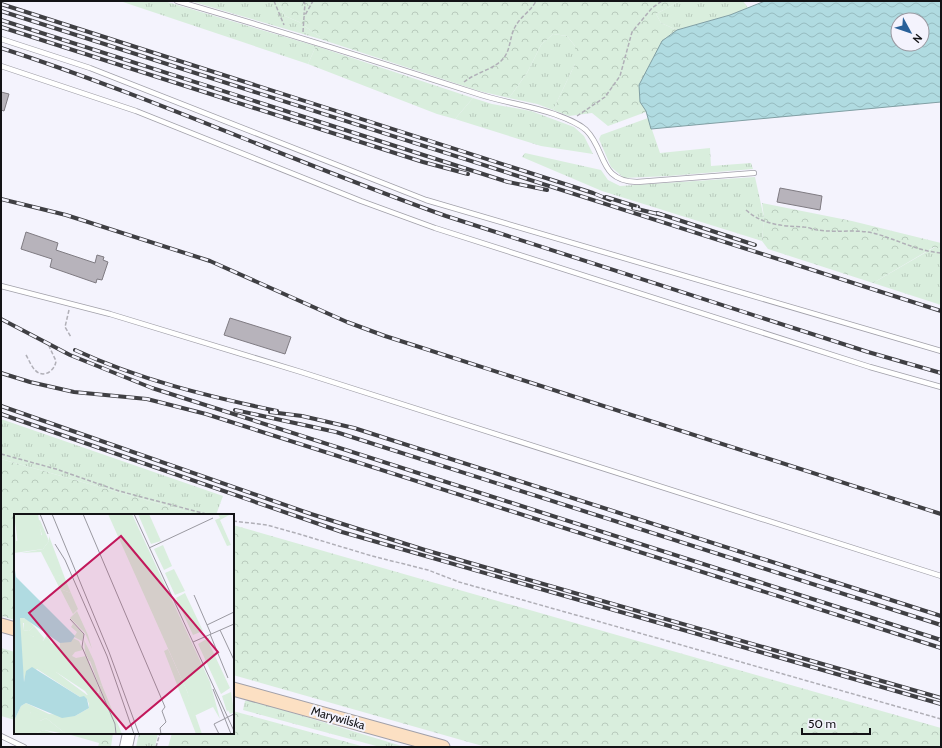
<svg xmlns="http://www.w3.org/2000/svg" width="942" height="748" font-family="Cabin,sans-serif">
<defs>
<pattern id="grass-tufts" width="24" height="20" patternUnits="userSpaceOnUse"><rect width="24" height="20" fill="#d9eedd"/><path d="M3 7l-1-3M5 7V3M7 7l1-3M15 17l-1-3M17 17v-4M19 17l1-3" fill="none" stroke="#b9cbbd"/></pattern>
<pattern id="forest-crowns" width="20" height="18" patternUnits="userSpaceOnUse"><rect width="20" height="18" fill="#d9eedd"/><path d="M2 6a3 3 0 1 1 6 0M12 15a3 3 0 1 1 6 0" fill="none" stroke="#b9cbbd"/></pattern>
<pattern id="water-waves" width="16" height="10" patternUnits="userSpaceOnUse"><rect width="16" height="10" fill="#b0dbe1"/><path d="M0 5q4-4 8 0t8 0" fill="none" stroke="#96bbc0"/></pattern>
</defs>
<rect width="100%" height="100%" fill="#f4f3fd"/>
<g fill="url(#grass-tufts)">
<path d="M120 1H164L316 46 308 64Z"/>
<path d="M190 1H278L285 16 299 22 320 37V39Z"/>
<path d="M680 1H743L748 8 730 15 677 30 661 23 656 14Z"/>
<path d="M553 34 567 36 575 46V64L553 110 537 104 509 98 527 73 541 45Z"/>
<path d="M473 98 492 104 531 111 574 127 584 136 593 154 541 146 455 119Z"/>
<path d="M648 118 660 153 710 148 711 166 751 163 753 169 669 176 624 178 611 167 599 139 601 135Z"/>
<path d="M525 153 601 170 608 180 620 186 755 177 764 218 762 241 602 191 522 157Z"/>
<path d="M935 247 941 249V305L873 283Z"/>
<path d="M1 419 223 496 216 515H199L1 459Z"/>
<path d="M245 701H253L405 747H380L243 710Z"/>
<path d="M139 733H158L155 747H136Z"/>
</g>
<g fill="url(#forest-crowns)">
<path d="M278 1H680L656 14 661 23 677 30 662 41 646 112 608 126 592 113 569 116 553 110 575 64V46L567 36 553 34 541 45 527 73 509 98 479 91 320 39V37L299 22 285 16Z"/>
<path d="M316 46 473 98 455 119 437 114 308 64Z"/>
<path d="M762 203 852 221 941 243V249L934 247 873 283 768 249 762 241 764 218Z"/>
<path d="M1 459 199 515H15V620L1 616Z"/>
<path d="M233 525 941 728V747H486L233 675Z"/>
<path d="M1 648 15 652V720L1 716Z"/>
<path d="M233 711 365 747H168L172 733H233Z"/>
<path d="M64 733H113L111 747H98L99 743Z"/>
</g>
<path fill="url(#water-waves)" stroke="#819fa4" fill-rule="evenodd" d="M765 1H941V102L651 129 646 111 640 102 639 85 662 41 677 30 730 15ZM898 20H922V44H898Z"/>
<g fill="#b7b3bb" stroke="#7f7b82">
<path d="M1 92 9 94 4 111 1 110Z"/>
<path d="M780 188 822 196 820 210 777 202Z"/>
<path d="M26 232 58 243 56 250 95 263 97 255 104 257 103 260 108 262 102 280 97 279 96 283 50 267 52 259 21 249Z"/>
<path d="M230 318 291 337 285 354 224 335Z"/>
</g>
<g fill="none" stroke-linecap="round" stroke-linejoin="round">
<g stroke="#a1a0a9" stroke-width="6">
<g id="service">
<path d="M177 1C277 30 376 61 475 93 501 102 528 105 554 114 565 118 577 122 586 130 607 151 598 181 637 182L754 173"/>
<path d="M1 39 90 68 426 200 941 351"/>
<path d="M1 66 136 111 361 201 435 228 870 367 941 387"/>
<path d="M1 286 110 314 301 372 941 576"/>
<path d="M1 736 24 747"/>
</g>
</g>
<g stroke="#a1a0a9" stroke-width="14">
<path id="tertiary" d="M126 747 129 733"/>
</g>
<g stroke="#a1a0a9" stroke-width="15">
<g id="secondary">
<path d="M1 625 15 629"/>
<path d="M233 689 443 747"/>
</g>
</g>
<g stroke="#b0afb7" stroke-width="1.5" stroke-dasharray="4 2" stroke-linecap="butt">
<path d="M274 1 284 25"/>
<path d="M303 1 305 4 304 15"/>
<path d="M303 32 304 17 313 1"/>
<path d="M464 82C475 73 491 70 501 61 511 52 509 38 515 27 520 17 531 11 536 1"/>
<path d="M577 116 605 97 620 76 632 32 652 8 662 1"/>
<path d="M746 210C763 225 782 226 804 227 809 227 813 230 818 230 837 233 855 229 873 233 896 239 917 251 941 253"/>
<path d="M69 310 65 327 71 337"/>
<path d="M26 355C29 360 31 366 35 370 43 379 55 371 56 361L48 344"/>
<path d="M1 454 56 469 119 491 210 515"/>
<path d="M233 521 267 525 299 534 372 556 428 570 459 582 590 619 941 719"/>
<path d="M156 747 160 733"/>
</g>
<use href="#service" stroke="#fff" stroke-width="4.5"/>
<use href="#tertiary" stroke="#fff" stroke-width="12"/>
<use href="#secondary" stroke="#fce0c3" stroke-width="13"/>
<g stroke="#3f3f43" stroke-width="4">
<g id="rail">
<path d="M1 4 593 193 610 200"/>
<path d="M1 11 941 311"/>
<path d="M1 20 508 182 547 190"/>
<path d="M1 27 423 162 468 174"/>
<path d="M1 48C152 97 296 163 446 216L868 352 941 373"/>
<path d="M606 197 638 207"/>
<path d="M1 199 66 215 210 261 347 322 385 336 941 514"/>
<path d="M633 208 662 215"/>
<path d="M657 213 755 245"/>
<path d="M1 319 70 355 152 388 941 640"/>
<path d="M75 350C140 380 207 396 277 411"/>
<path d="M1 373 30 382 74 392 147 399 206 414 941 648"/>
<path d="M1 406 311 514 425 550 941 698"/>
<path d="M235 410 336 432 941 625"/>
<path d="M270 412 302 416 354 428 941 616"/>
<path d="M1 414 342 532 941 704"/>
</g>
</g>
<use href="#rail" stroke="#f4f3fd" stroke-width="2.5" stroke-dasharray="8" stroke-linecap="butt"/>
</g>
<g text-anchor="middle" stroke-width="4" stroke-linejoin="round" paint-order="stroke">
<g font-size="12" fill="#131316" stroke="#f4f3fd">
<text transform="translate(338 718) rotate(16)" y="4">Marywilska</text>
</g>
</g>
<g transform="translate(14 514)">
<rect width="220" height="220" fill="#f4f3fd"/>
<path d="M0 2 2 27 28 21 24 7 26 6 35 27 29 35 0 39ZM43 60 46 62V72L52 67 57 79 46 75 40 63ZM63 97 74 121 78 135 71 119 56 104ZM7 103 14 106 9 109V116L15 117 20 112 30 124 29 127 11 119 24 151 42 158 73 181 85 179 84 172 101 210V220H52L32 204 26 207 16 198 20 220 30 216 43 220H0V207L7 192 12 189 35 200 61 202 75 194V190L73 185 66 183 23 155 11 164 10 168 4 107ZM55 105 70 120 68 127 60 123 63 118 57 113 59 110ZM70 126 74 134 80 147H75L71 138ZM154 135 173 177 188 220H182L150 137ZM88 171 108 220H102V212L85 172ZM217 178 220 198 216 200 214 196 213 198 208 182Z" fill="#d9eedd"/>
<path d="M0 0H24L28 25 24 29 4 31ZM94 0H118L196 168 206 205 199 193 180 202 173 177ZM124 0H135L147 27 137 30ZM204 0H217L206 6 217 31 213 32 201 6 206 4ZM35 22 52 67 46 72V62L43 61 40 63 46 75 57 79 64 95 59 100 27 38 7 39 29 35 35 27ZM149 31 158 52 150 56 140 35ZM160 55 171 77 161 81 151 59ZM171 79 189 117 179 121 162 84ZM14 106 20 112 15 117 9 116 10 109 7 108ZM11 118 20 123 24 122 29 127 33 121 37 129 46 133V129L59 124 65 127 69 136 61 138 58 142 62 144 72 142 84 172 83 183 76 184 71 177 42 158 35 159 10 144 7 128ZM196 123 194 127 216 174 207 180 184 130ZM76 147H80L88 171 85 172ZM11 193 24 199 26 207 32 204 52 220 30 216 20 220 12 217 5 206 12 200 17 199Z" fill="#d9eedd"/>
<path d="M0 50 2 63 61 122 57 128 46 129 10 104H6L10 168 12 157 18 153 66 183 70 182 73 185 75 194 61 202 48 204 12 189 7 192 0 207Z" fill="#b0dbe1"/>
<path fill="none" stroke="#9a99a1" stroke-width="1" d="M26 0 34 20M38 0 95 138 125 220M69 0 151 193 148 197 152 208 146 214 147 220M120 0 220 217M41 30 51 46 93 142 120 220M135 34 199 4M180 81 197 120M56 105 70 120 68 133 101 210 102 220M193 111 220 98M206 116 220 146M196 120 214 164M179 128 220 110M199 175 217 220M205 220 200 210 220 200"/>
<path fill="#c2185b" fill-opacity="0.15" stroke="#c2185b" stroke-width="2" d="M107 22 204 138 112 215 15 99Z"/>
<rect width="220" height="220" fill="none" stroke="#131316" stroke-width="2"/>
</g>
<rect width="942" height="748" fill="none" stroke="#131316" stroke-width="4"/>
<g transform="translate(910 32) rotate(130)"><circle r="19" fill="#f4f3fd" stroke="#9a99a1"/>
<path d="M0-3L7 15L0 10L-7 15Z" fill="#296099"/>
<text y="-6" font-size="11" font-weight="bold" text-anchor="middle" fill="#131316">N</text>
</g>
<path d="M802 728v6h68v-6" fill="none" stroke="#131316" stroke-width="2"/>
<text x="808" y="728" font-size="12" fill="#131316" stroke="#f4f3fd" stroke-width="3" paint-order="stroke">50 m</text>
</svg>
